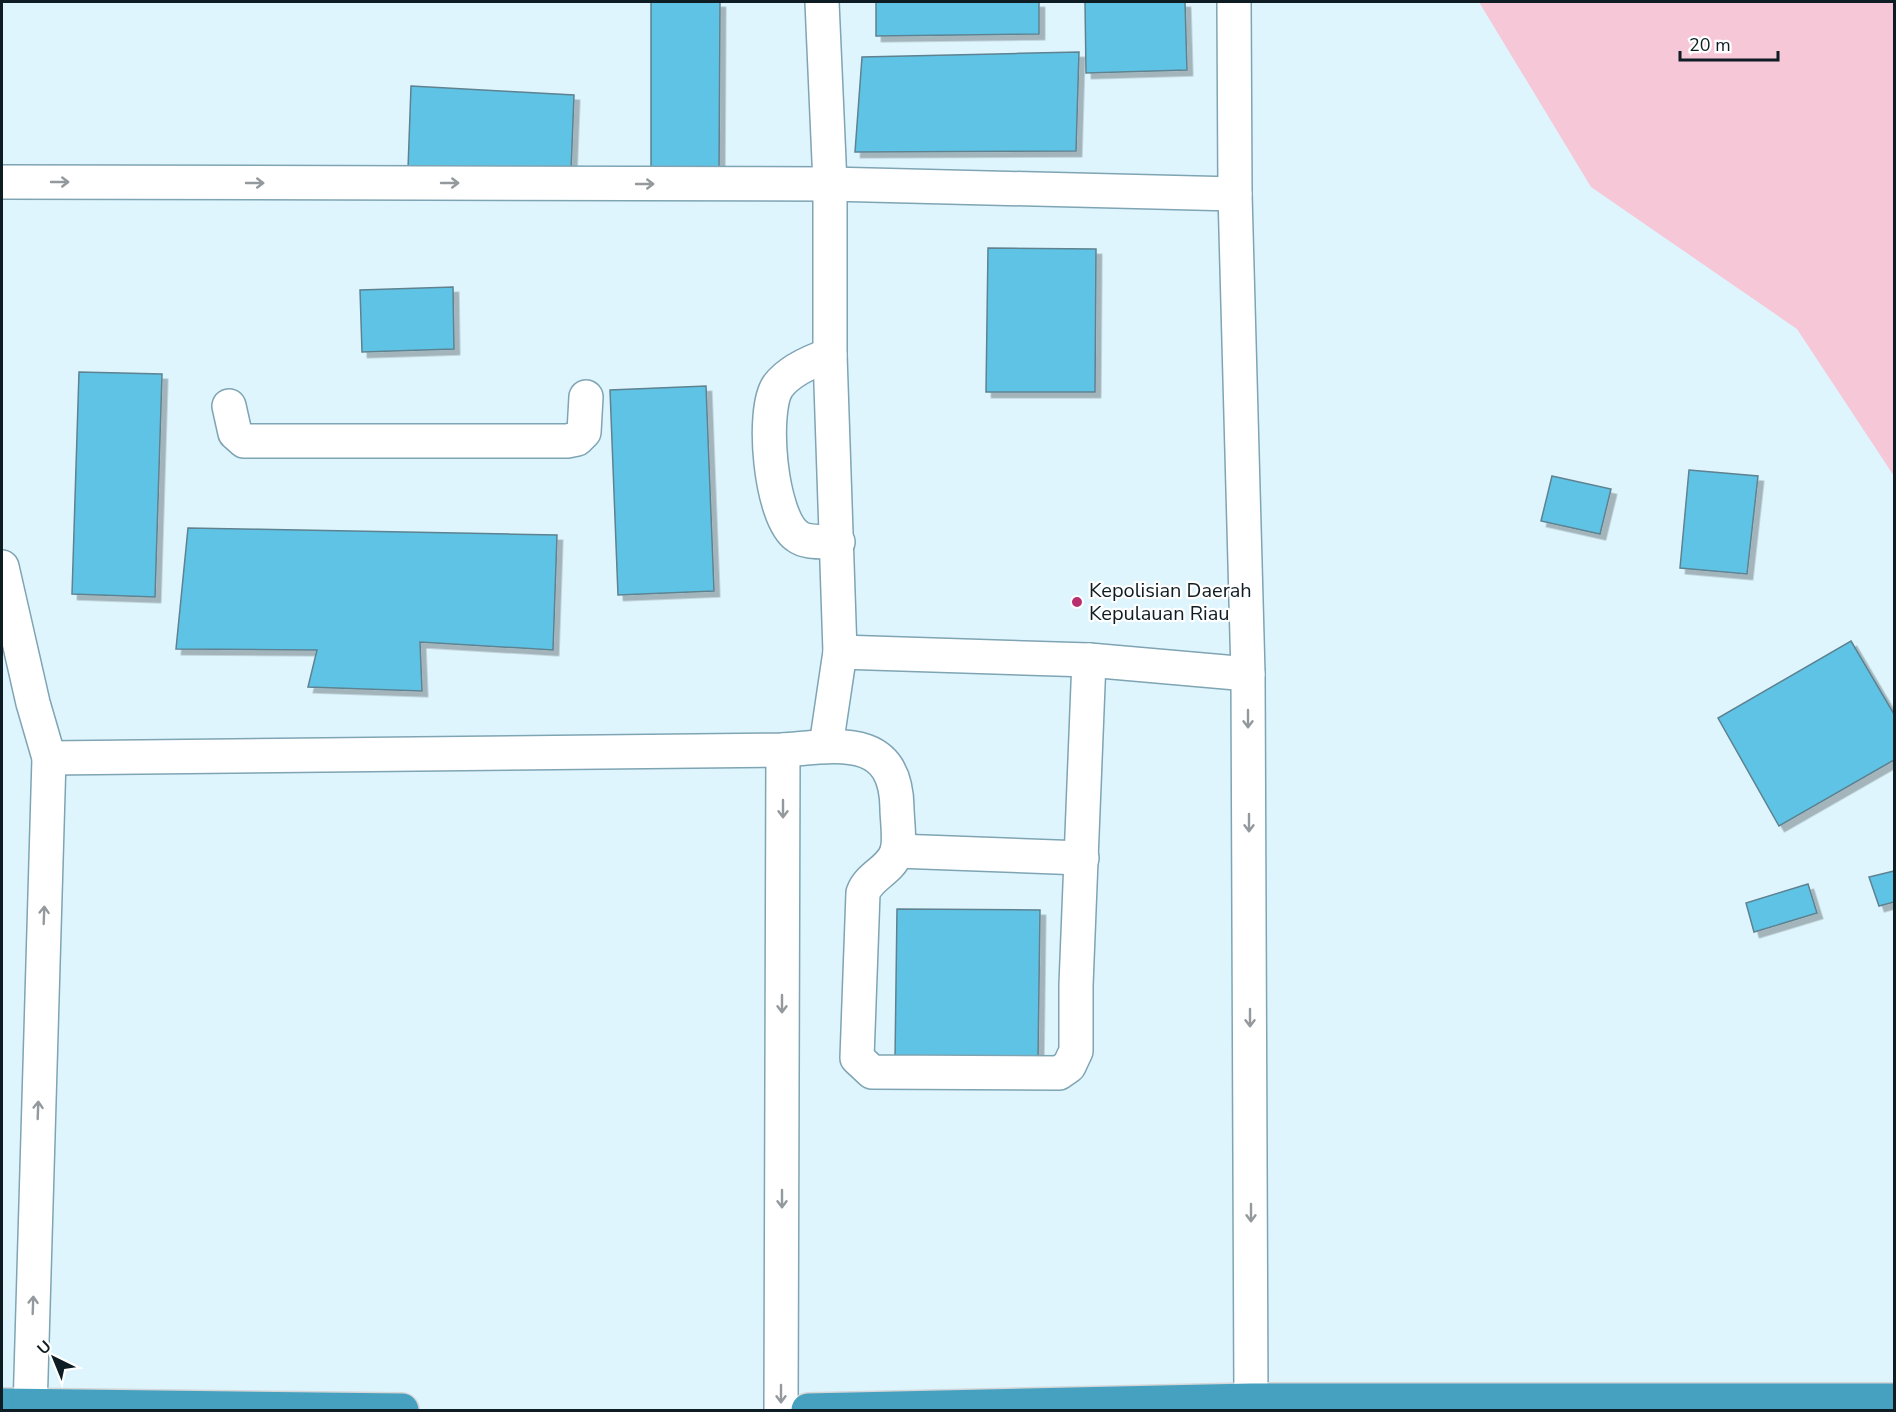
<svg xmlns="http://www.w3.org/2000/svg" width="1896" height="1412" font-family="'Nunito Sans',sans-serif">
<defs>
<filter id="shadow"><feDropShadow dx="5.5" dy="5.5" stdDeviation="0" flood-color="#0004"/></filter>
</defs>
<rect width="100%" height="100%" fill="#def5fe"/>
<path fill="#f6c7d6" d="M1479 2H1894V476L1797 329 1591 187Z"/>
<g fill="#5ec3e6" stroke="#5e8290" stroke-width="1.5" filter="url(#shadow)">
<path d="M651 2H720L719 179 651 177Z"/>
<path d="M876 2H1039V34L876 36Z"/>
<path d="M1085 2H1185L1187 70 1086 73Z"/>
<path d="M1079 52 1076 151 855 152 862 57Z"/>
<path d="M411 86 574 95 571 171 408 169Z"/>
<path d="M988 248 1096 249 1095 392H986Z"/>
<path d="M453 287 454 349 362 352 360 290Z"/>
<path d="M79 372 162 374 155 597 72 594Z"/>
<path d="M706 386 714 591 618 595 610 390Z"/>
<path d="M1689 470 1758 476 1747 574 1680 568Z"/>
<path d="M1552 476 1611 489 1600 534 1541 521Z"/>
<path d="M188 528 557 535 553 650 420 642 422 691 308 687 317 650 176 649Z"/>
<path d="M1851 641 1894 714V760L1779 826 1718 718Z"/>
<path d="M1894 871V902L1879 906 1869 877Z"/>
<path d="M1808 884 1817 913 1754 932 1746 903Z"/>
<path d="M897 909 1040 910 1038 1060 895 1059Z"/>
</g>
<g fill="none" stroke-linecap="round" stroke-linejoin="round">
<g stroke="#7fa4b3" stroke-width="36">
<g id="minor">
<path d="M822 2 830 184V355L840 652 826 746"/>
<path d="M1234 2 1235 194 1248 674 1251 1400"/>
<path d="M2 182 830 184 1235 194"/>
<path d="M830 355C812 361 790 370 778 386 761 410 770 517 797 536 807 544 825 541 838 542"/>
<path d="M229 406 235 433 244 441H567L577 439 584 432 586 397"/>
<path d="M2 567 33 703 49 758 30 1410"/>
<path d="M840 652 1089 660 1248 674"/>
<path d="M49 758 783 750C837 746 896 733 897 808 897 821 901 842 896 854 889 871 869 876 863 893L857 1058 872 1072 1059 1073 1069 1066 1076 1051V985L1089 660"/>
<path d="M897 851 1082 858"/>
<path d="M781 1410 783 750"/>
</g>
</g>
<g stroke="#d4d6d7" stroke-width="36">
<g id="highway">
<path d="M2 1405 402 1410"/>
<path d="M808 1410 1251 1400H1894"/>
</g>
</g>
<use href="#minor" stroke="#fff" stroke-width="33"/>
<use href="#highway" stroke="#46a0bf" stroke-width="33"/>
</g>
<defs><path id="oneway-shaft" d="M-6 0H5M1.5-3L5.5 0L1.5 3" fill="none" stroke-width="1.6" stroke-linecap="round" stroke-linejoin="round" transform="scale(1.5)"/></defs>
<g stroke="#93999c">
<use href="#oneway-shaft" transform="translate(60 182)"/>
<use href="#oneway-shaft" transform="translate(255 183)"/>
<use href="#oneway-shaft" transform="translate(450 183)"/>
<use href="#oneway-shaft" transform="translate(645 184)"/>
<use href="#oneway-shaft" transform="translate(1248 719) rotate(90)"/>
<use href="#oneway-shaft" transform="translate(783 809) rotate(90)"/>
<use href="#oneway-shaft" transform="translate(1249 823) rotate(90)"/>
<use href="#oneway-shaft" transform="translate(44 915) rotate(-88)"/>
<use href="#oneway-shaft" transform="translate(782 1004) rotate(90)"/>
<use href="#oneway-shaft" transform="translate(1250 1018) rotate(90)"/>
<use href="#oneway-shaft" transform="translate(38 1110) rotate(-88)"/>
<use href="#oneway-shaft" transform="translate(782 1199) rotate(90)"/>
<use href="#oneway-shaft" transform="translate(1251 1213) rotate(90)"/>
<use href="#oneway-shaft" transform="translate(33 1305) rotate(-88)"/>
<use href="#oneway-shaft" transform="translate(781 1394) rotate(90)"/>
</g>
<circle fill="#b82f6d" stroke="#fff" stroke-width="2" cx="1077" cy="602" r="6"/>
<g text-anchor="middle" stroke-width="4.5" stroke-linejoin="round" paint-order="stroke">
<g font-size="20" fill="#0e1d23" stroke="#fff" text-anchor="start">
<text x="1089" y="597">Kepolisian Daerah<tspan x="1089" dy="23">Kepulauan Riau</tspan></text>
</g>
</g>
<rect width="1896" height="1412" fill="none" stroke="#0e1d23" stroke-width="6"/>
<g transform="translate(54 1358) rotate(317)" stroke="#ffffff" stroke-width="4.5" paint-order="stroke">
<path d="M0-4.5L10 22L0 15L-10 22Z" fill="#0e1d23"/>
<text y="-9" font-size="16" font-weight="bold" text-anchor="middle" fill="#0e1d23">U</text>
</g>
<path d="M1680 51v9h98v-9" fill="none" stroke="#0e1d23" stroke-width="3"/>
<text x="1689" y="51" font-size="18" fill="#0e1d23" stroke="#ffffff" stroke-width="4.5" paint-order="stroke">20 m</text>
</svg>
